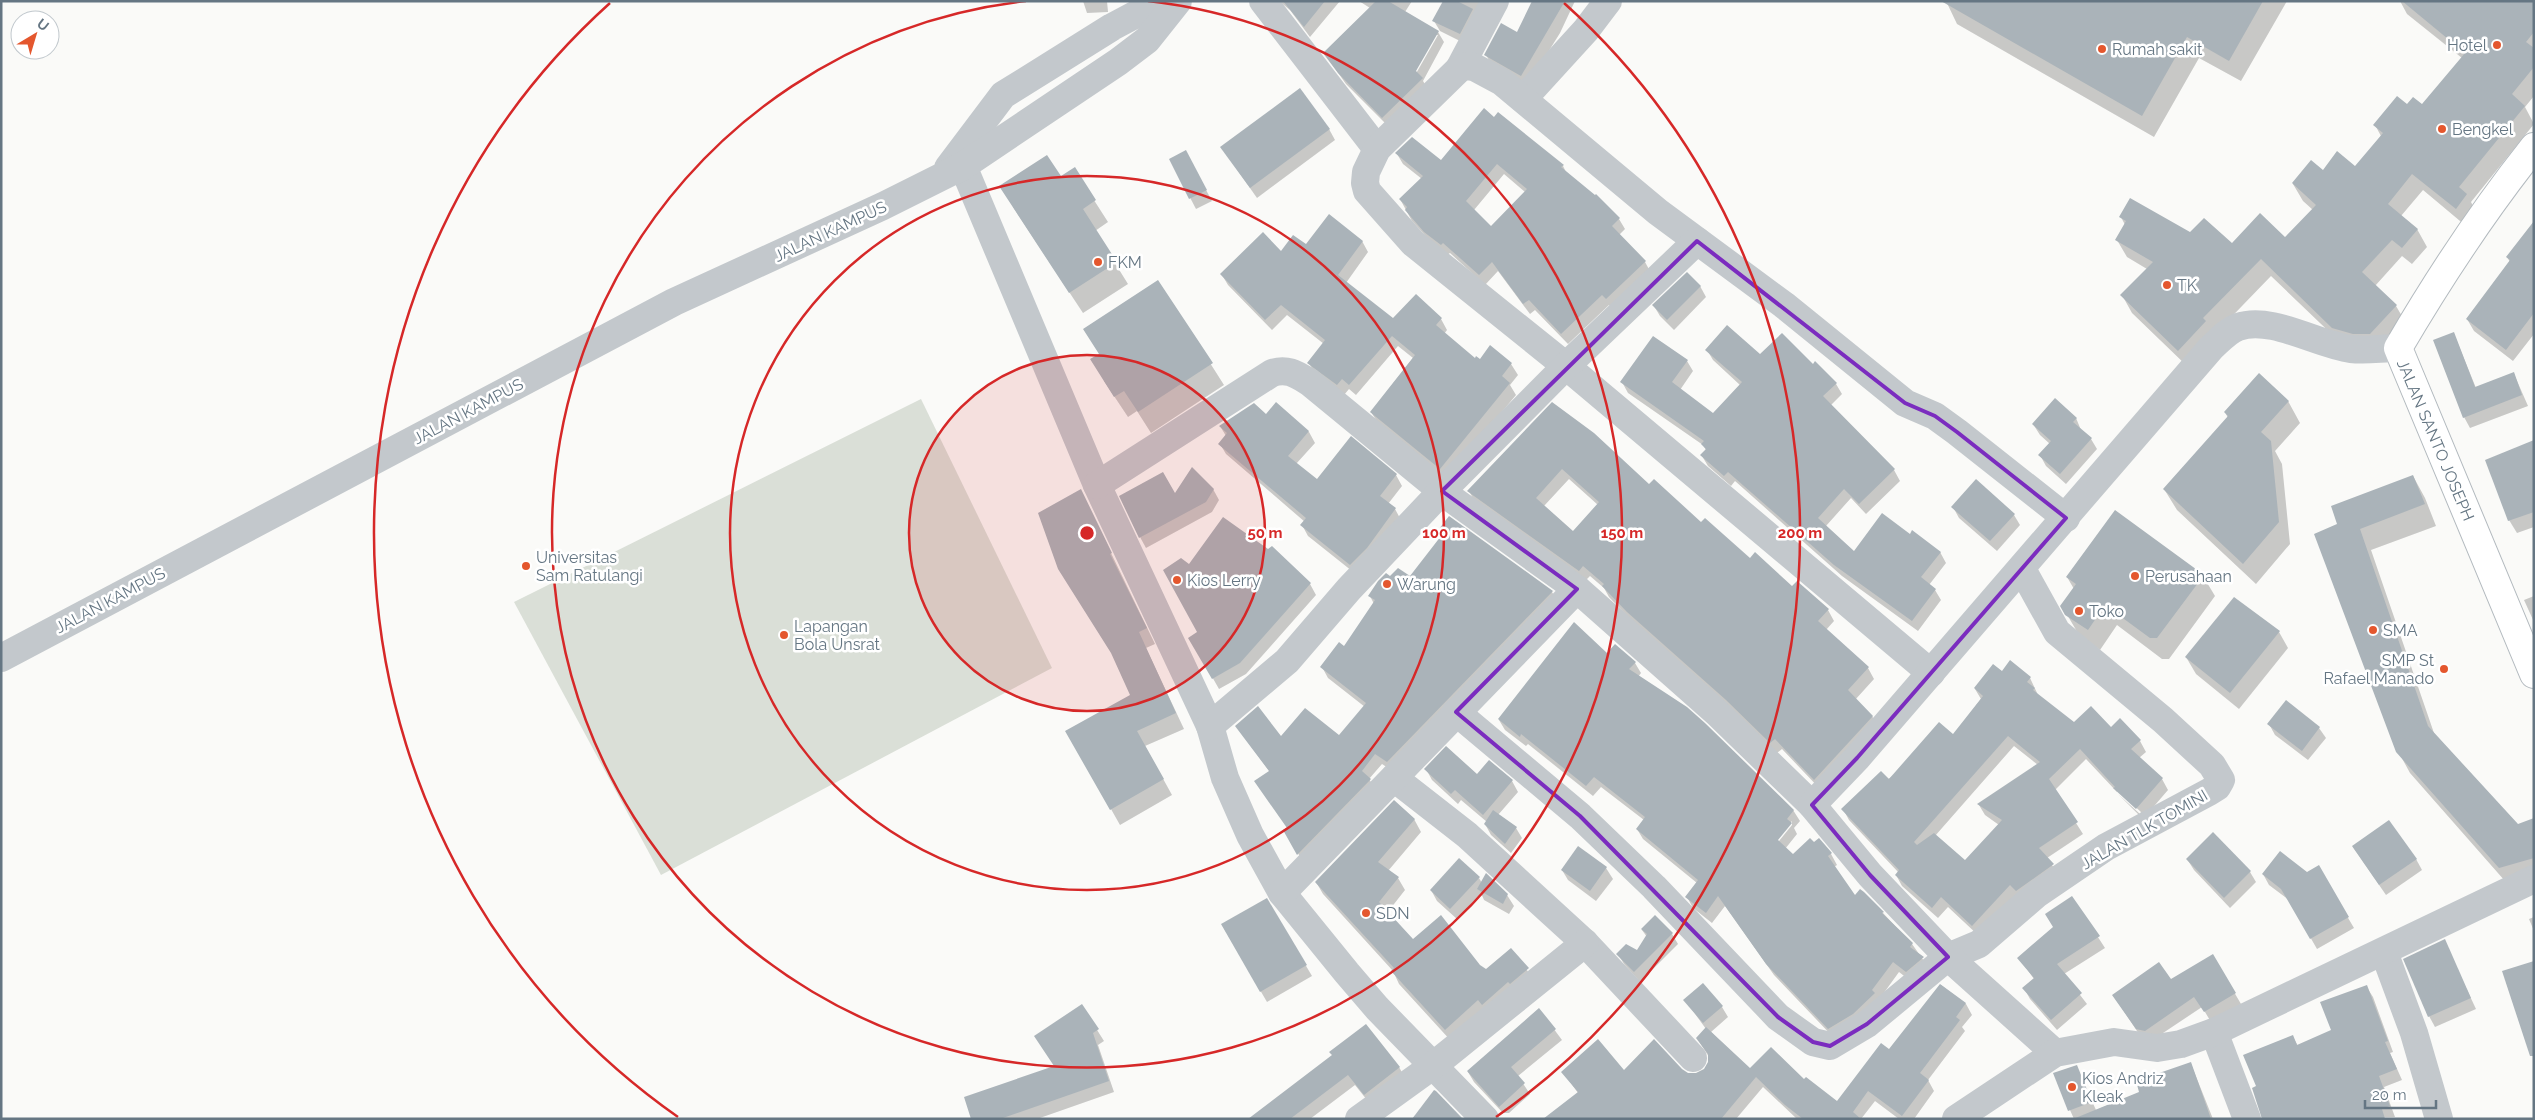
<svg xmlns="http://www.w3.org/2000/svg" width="2535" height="1120" font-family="Raleway,sans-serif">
<rect width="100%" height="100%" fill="#fafaf8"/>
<path fill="#dadfd7" d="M921 399 1052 668 661 875 514 602Z"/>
<g fill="#0003" fill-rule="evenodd">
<path d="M1083 1H1107L1108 12 1087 13Z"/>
<path d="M1279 1H1340L1310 37 1290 10Z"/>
<path d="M1359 1H1412L1405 12 1438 32 1444 42 1423 81 1428 89 1389 127 1346 84 1324 53 1370 8ZM1435 35H1438L1414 77 1412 76Z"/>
<path d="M1444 1H1484L1466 44 1440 31 1434 21Z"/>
<path d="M1534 1H1575L1560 33 1527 86 1492 65 1486 55 1518 34Z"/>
<path d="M1946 1H2287L2241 81 2199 58 2154 137 1957 24Z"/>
<path d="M2400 1H2534V96L2525 107 2534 124 2471 202 2476 212 2466 226 2423 190 2401 216 2417 229 2427 247 2412 264 2402 256 2375 286 2396 306 2406 323 2380 351 2343 345 2271 276 2213 336 2188 367 2132 313 2122 295 2147 269 2127 257 2117 240 2125 225 2121 217 2232 245 2285 238 2313 210 2303 201 2293 184 2323 171 2355 168 2381 136 2375 125 2408 106H2422L2462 58 2407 14Z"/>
<path d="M1498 114 1563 166 1567 174 1619 219 1625 229 1619 235 1645 262 1651 273 1613 309 1609 305 1568 344 1535 310 1530 314 1498 271 1485 285 1450 253 1447 255 1431 242 1412 221 1400 199 1422 179 1403 164 1397 154 1441 161ZM1504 174 1525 192 1491 228 1474 210Z"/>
<path d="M1329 129 1335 140 1257 198 1222 148Z"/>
<path d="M1170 159 1191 162 1212 201 1196 209Z"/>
<path d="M1074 169 1108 222 1095 231 1128 284 1083 313 1013 207Z"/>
<path d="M2534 223V334L2513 361 2474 331 2467 319 2510 262 2507 257Z"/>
<path d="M1362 241 1368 252 1346 283 1393 320 1441 319 1447 330 1444 334 1475 359 1480 360 1491 347 1511 364 1518 375 1510 385 1516 395 1446 479 1378 423 1371 412 1413 358 1398 346 1356 395 1349 389 1344 395 1315 373 1309 363 1324 344 1287 315 1272 330 1228 285 1222 275 1306 246Z"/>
<path d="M1158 281 1224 385 1151 433 1137 411 1128 417 1104 381 1100 355Z"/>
<path d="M1700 286 1706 297 1674 330 1660 316 1654 306Z"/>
<path d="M2454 334 2476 388 2514 374 2528 406 2470 428 2464 417Z"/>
<path d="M1707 350 1760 356 1813 366 1836 384 1842 394 1831 405 1894 470 1900 481 1866 514 1851 498 1826 526 1855 553 1910 536 1940 552 1946 563 1929 585 1935 590 1941 600 1918 631 1842 576 1735 481 1731 486 1708 466 1702 456 1706 450 1703 445 1628 393 1622 382 1687 361 1693 371 1680 390 1713 415 1740 385 1713 360Z"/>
<path d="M2288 401 2300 423 2275 451 2282 464 2290 544 2256 584 2177 510 2164 489 2228 418 2225 412Z"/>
<path d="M1276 404 1309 432 1315 443 1296 464 1318 481 1396 475 1402 486 1388 504 1395 509 1401 520 1357 575 1308 536 1302 525 1305 522 1226 454 1220 444 1226 436 1220 426 1266 416Z"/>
<path d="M1552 404 1649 485 1750 560 1828 610 1834 621 1826 630 1868 668 1874 679 1855 700 1872 716 1878 727 1821 790 1782 749 1777 753 1634 623 1609 597 1604 588 1590 576 1585 581 1475 502 1469 491ZM1569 479 1598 505 1573 532 1544 506Z"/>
<path d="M2076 418 2081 430 2091 439 2097 449 2066 484 2046 466 2040 455 2050 444 2040 435 2033 424Z"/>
<path d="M2534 441V527L2517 533 2509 520Z"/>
<path d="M2413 476 2425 498 2436 526 2371 550 2435 736 2517 826 2534 819V883L2512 889 2410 773 2398 751 2339 525Z"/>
<path d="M1213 489 1219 500 1212 512 1146 548 1140 537 1175 496Z"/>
<path d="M1081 491 1155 644 1146 648 1184 729 1145 746 1172 795 1120 825 1067 731 1132 695Z"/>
<path d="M1953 507 2014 515 2020 525 1997 551 1959 518Z"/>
<path d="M1449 518 1552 592 1558 603 1394 772 1382 764 1369 779 1376 790 1304 864 1285 830 1288 829 1270 772 1236 726 1281 738 1339 737 1365 707 1328 678 1322 667 1345 648 1374 604 1370 596 1390 578 1410 577 1441 538 1438 533Z"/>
<path d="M1190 566 1310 584 1316 595 1246 674 1219 689 1190 638 1199 633Z"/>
<path d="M2203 576 2215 596 2169 659H2162L2117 625 2100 650 2079 635 2062 606 2074 589 2067 577Z"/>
<path d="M2534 596V622L2524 600Z"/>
<path d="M2279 632 2288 648 2239 709 2196 674 2186 657Z"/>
<path d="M1607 655 1635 663 1641 673 1638 677 1793 810 1800 821 1794 828 1797 834 1785 849 1793 856 1819 840 1831 854 1837 865 1834 867 1855 897 1883 913 1912 944 1929 968 1912 982 1899 972 1878 1001 1835 1039 1774 975 1725 906 1712 923 1693 908 1687 897 1697 883 1643 839 1637 829 1644 820 1601 787 1593 796 1528 744 1526 746 1505 730 1499 720ZM1792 821V825L1775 846 1773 844Z"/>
<path d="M2010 662 2030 678 2038 695 2074 723 2111 729 2140 741 2146 752 2139 758 2162 779 2168 790 2143 819 2118 794 2140 814 2141 812 2117 790V792L2086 759 2055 790 2083 834 2047 858 2059 875 1979 936 1948 907 1938 918 1902 886 1896 875 1899 873 1849 820 1843 809 1953 736 1981 699 1975 689 2002 673ZM2014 746 2038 765 1979 805 1985 815 1999 825 1965 861 1935 836Z"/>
<path d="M2269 724 2319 728 2326 738 2308 760 2275 735Z"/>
<path d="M1426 769 1512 781 1518 792 1498 815 1516 828 1522 838 1511 853 1491 835 1485 824 1487 822 1461 800 1458 804 1432 780Z"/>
<path d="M1414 819 1421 832 1388 871 1398 878 1405 890 1387 913 1413 940 1479 966 1486 971 1511 949 1535 981 1452 1042 1399 984 1393 971 1323 894 1316 882Z"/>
<path d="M2353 847 2416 859 2422 870 2386 895Z"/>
<path d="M1578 848 1606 868 1613 879 1596 901 1568 880 1562 870Z"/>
<path d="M2187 859 2250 872 2256 882 2230 908 2194 870Z"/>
<path d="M2318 867 2354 928 2317 949 2289 900 2269 885 2263 874 2307 873Z"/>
<path d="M1479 878 1482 883 1507 895 1514 906 1509 914 1484 900 1481 893 1457 919 1437 901 1431 890Z"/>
<path d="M2072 897 2105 948 2064 974 2087 1004 2057 1030 2030 999 2024 988 2034 979 2019 958 2054 927Z"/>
<path d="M1267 900 1312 976 1267 1002 1222 925Z"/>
<path d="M1655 917 1672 934 1678 944 1640 982 1624 964 1618 954 1637 951 1647 937 1642 930Z"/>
<path d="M2534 917V931L2529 919Z"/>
<path d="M2444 941 2476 1009 2435 1027 2429 1016Z"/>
<path d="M2213 956 2241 1004 2211 1022 2202 1007 2151 1041 2143 1040 2113 995 2170 981Z"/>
<path d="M1941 985 1966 1004 1972 1015 1962 1027 1965 1031 1928 1080 1934 1091 1914 1119H1899L1875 1101 1861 1119H1797L1763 1087 1736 1119H1545L1578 1093 1563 1072 1681 1070 1688 1074 1696 1075 1705 1070 1709 1062V1057L1697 1038 1706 1029 1685 1000 1722 1007 1728 1017 1711 1032 1750 1070 1804 1081 1838 1102 1889 1051Z"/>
<path d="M2366 986 2373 997 2393 1052 2390 1053 2402 1080 2384 1087 2395 1117 2262 1119 2258 1087 2293 1037 2298 1046 2333 1031Z"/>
<path d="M1082 1006 1104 1041 1098 1045 1114 1092 1037 1119H973L1055 1067Z"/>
<path d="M1539 1009 1562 1040 1518 1076 1530 1094 1509 1113H1503L1474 1082 1468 1072Z"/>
<path d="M1333 1056 1399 1067 1405 1078 1371 1105 1355 1085 1310 1119H1251Z"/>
<path d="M2191 1064 2213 1119H2074L2054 1074 2076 1066 2096 1110 2141 1092Z"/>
</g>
<g fill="#aab3b9" fill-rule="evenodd">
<path d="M1283 1H1325L1304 27Z"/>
<path d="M1376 1H1388L1439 31 1416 71 1423 78 1382 118 1338 73 1323 53Z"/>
<path d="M1443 1H1457L1473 9 1460 34 1432 21Z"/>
<path d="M1532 1H1565L1521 76 1484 55 1501 23 1517 32Z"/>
<path d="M1941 1H2263L2229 61 2187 37 2142 116Z"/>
<path d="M2402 1H2534V32L2526 42 2534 48V67L2512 94 2525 106 2459 187 2467 194 2456 209 2412 174 2388 204 2418 229 2402 248 2392 240 2362 272 2397 305 2370 334H2353L2332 328 2261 259 2203 318 2206 321 2178 351 2120 295 2153 262 2115 240 2126 221 2119 217 2130 198 2190 232 2204 218 2232 243 2260 213 2285 237 2316 205 2292 183 2311 160 2323 170 2337 151 2355 166 2383 133 2373 125 2397 96 2407 104 2413 97 2422 104 2465 53Z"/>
<path d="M1300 88 1330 129 1250 188 1220 147Z"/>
<path d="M1484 108 1494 117 1498 112 1564 165 1561 167 1595 195 1596 194 1620 218 1612 226 1646 261 1606 299 1602 295 1561 334 1529 300 1523 304 1492 262 1479 275 1443 243 1441 245 1424 232 1405 210 1407 207 1399 199 1423 176 1395 153 1412 137 1441 160ZM1497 164 1527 189 1491 226 1466 201Z"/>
<path d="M1186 150 1207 190 1189 199 1169 159Z"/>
<path d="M1047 155 1061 176 1075 167 1096 200 1083 209 1117 262 1069 293 999 186Z"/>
<path d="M1329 214 1363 241 1338 275 1393 318 1416 294 1442 318 1436 325 1475 358 1476 356 1480 359 1490 345 1512 363 1502 376 1510 383 1440 469 1370 412 1415 355 1392 336 1349 385 1342 379 1337 385 1307 363 1325 340 1281 305 1265 320 1220 274 1263 232 1281 251 1293 235 1306 244Z"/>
<path d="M2534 221V313L2506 350 2466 319 2510 260 2506 257Z"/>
<path d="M1687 272 1701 286 1667 320 1652 305Z"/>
<path d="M1158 280 1213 363 1138 412 1124 391 1114 397 1090 359 1099 354 1083 329Z"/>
<path d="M1727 325 1760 354 1782 333 1813 364 1815 361 1837 383 1823 396 1895 469 1859 504 1844 489 1818 518 1854 551 1882 513 1910 534 1912 530 1941 552 1921 577 1936 589 1912 621 1834 565 1728 472 1724 476 1700 455 1706 449 1701 444 1704 441 1620 382 1653 336 1688 360 1672 382 1713 413 1742 382 1705 350Z"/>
<path d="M2454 332 2475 387 2514 372 2522 395 2463 418 2433 340Z"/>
<path d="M2259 373 2289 401 2261 432 2271 441 2279 522 2243 564 2163 489 2228 416 2224 412Z"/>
<path d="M2055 398 2077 418 2073 422 2092 438 2060 474 2038 455 2051 441 2032 424Z"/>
<path d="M1276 402 1309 431 1288 456 1317 479 1351 436 1397 474 1380 496 1396 508 1367 548 1350 565 1300 525 1306 518 1218 444 1227 433 1219 426 1254 403 1266 414Z"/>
<path d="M1552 402 1594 433 1649 484 1654 479 1701 522 1705 518 1750 558 1755 552 1792 586 1797 581 1829 609 1818 621 1869 667 1848 690 1873 716 1814 780 1775 739 1770 743 1726 700 1627 612 1602 586 1604 584 1583 566 1579 571 1467 491ZM1562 469 1599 502 1573 531 1536 498Z"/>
<path d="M2534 440V512L2508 521 2485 460Z"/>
<path d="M1192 467 1214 489 1206 502 1139 538 1119 496 1163 472 1175 493Z"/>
<path d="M2413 475 2425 504 2360 529 2428 726 2518 824 2534 818V858L2499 868 2396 752 2314 534 2337 524 2331 506Z"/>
<path d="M1976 479 2015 514 1990 541 1951 507Z"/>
<path d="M1081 489 1112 553 1110 554 1147 628 1139 632 1176 713 1137 731 1164 779 1110 810 1065 731 1130 695 1111 653 1058 569 1038 513Z"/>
<path d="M2115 510 2204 575 2157 638H2150L2105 605 2088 630 2065 615 2060 606 2076 584 2066 577Z"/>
<path d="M1449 516 1553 591 1387 762 1375 754 1362 771 1371 779 1297 855 1283 830 1287 828 1254 781 1269 771 1235 726 1258 706 1281 736 1305 708 1339 735 1366 703 1320 667 1339 642 1344 646 1375 600 1368 596 1378 581 1386 573 1390 576 1398 568 1410 576 1441 536 1436 533Z"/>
<path d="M1223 517 1268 549 1272 546 1311 583 1240 663 1212 679 1188 638 1197 632 1163 570 1181 558 1189 564Z"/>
<path d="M2234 597 2280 631 2230 693 2185 657Z"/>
<path d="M1574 622 1607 653 1615 644 1636 662 1629 669 1687 707 1705 723 1794 810 1787 819 1792 823 1778 840 1793 854 1810 838 1814 842 1819 838 1832 853 1828 856 1855 895 1860 889 1864 892 1884 912 1882 913 1913 943 1910 947 1924 957 1906 972 1893 962 1872 990 1875 993 1853 1014 1828 1029 1766 964 1718 896 1706 913 1685 897 1698 880 1636 829 1645 817 1594 777 1586 786 1521 734 1520 737 1498 719Z"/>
<path d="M2010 660 2031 677 2027 682 2035 688 2033 690 2074 722 2091 706 2111 727 2120 718 2141 740 2131 749 2163 778 2136 809 2113 788 2115 787 2080 749 2049 779 2078 822 2039 848 2054 864 2016 891 2010 885 1972 926 1941 897 1932 908 1895 875 1899 870 1841 809 1881 771 1889 779 1939 722 1953 734 1983 696 1974 688 1993 664 2002 671ZM2008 736 2040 762 1977 804 2002 820 1965 860 1934 833 1917 845 1914 842Z"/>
<path d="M2286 700 2320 727 2302 751 2267 724Z"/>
<path d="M1446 746 1477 774 1489 760 1513 780 1483 815 1455 790 1451 794 1424 769Z"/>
<path d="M1394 800 1415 819 1378 862 1399 877 1379 902 1413 939 1441 915 1480 965 1486 969 1511 948 1529 968 1510 984 1508 982 1482 1005 1478 1000 1445 1030 1391 971 1394 968 1315 882Z"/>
<path d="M1493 810 1517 827 1505 844 1484 824Z"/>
<path d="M2389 820 2417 859 2379 885 2352 846Z"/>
<path d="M2213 832 2251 871 2224 898 2186 859Z"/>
<path d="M1578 846 1607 867 1590 891 1561 870Z"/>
<path d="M2280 851 2307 872 2319 865 2349 917 2310 939 2281 889 2262 874Z"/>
<path d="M1459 858 1480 877 1450 909 1430 890Z"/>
<path d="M1486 873 1508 894 1503 904 1477 889Z"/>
<path d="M2072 896 2100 936 2057 964 2082 993 2051 1020 2022 988 2034 978 2017 958 2053 927 2045 914Z"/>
<path d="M1267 898 1307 965 1260 992 1221 924Z"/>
<path d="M1655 915 1673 933 1634 972 1616 954 1626 944 1637 950 1647 934 1641 929Z"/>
<path d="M2445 939 2471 998 2428 1017 2403 959Z"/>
<path d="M2213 954 2236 993 2204 1012 2194 997 2145 1031 2136 1029 2112 995 2159 962 2171 979Z"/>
<path d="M2534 961V1056H2530L2502 971Z"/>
<path d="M1703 983 1723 1006 1703 1023 1683 1000Z"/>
<path d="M1940 984 1966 1003 1956 1017 1960 1020 1920 1073 1929 1080 1902 1116 1868 1091 1853 1112 1861 1119H1803L1785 1105 1756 1077 1721 1119H1543L1578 1092 1561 1072 1598 1039 1624 1070 1654 1039 1682 1069 1688 1073H1696L1704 1069 1708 1062V1054L1696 1038 1706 1027 1750 1068 1771 1047 1804 1079 1806 1077 1837 1101 1881 1043 1889 1049Z"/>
<path d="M2367 985 2388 1041 2385 1042 2397 1069 2379 1076 2390 1106 2382 1109 2385 1119H2262L2252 1088 2256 1086 2243 1055 2293 1035 2297 1045 2331 1030 2320 1002Z"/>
<path d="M1082 1004 1099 1029 1093 1033 1109 1081 1000 1119H971L964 1097 1054 1066 1034 1036Z"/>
<path d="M1539 1008 1556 1029 1511 1067 1525 1083 1499 1107 1467 1071Z"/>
<path d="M1366 1024 1400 1067 1364 1095 1348 1075 1290 1119H1248L1332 1055 1329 1052Z"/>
<path d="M2191 1062 2211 1119H2073L2139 1092 2136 1081Z"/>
<path d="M2077 1065 2092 1102 2068 1111 2053 1073Z"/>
<path d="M1434 1090 1436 1091 1463 1119H1412Z"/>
</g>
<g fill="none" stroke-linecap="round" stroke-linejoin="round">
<g stroke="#b3babf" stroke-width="30">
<path id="secondary" d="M2534 147C2483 211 2439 278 2398 348L2534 674"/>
</g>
<g stroke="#c3c8cc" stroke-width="28">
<path d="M1263 1 1377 149"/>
<path d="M1459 69 1495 1"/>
<path d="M1523 99 1586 30 1608 1"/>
<path d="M963 166 1097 485 1210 726 1225 778 1250 835 1282 893 1347 973 1377 1008 1485 1119"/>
<path d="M1097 485 1272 373C1287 368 1296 374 1309 382L1449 497 1577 589 1716 712 1812 805"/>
<path d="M1931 673 1566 366 1413 243 1367 191 1365 183 1366 172 1377 149 1459 69 1466 66 1474 67 1502 82 1658 212 1784 305 1905 403 1935 416 1957 432 2066 518"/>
<path d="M1456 712 1580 816 1654 887 1778 1017 1813 1042 1830 1046 1867 1024 1948 957 1979 944 2037 894 2106 847 2209 792 2217 787 2221 780 2212 765 2163 720 2057 632 2022 569"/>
<path d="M1210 726 1287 661 1349 589 1442 491 1566 366 1697 241"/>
<path d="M1394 778 1467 835 1585 943 1693 1058"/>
<path d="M1282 893 1577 589"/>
<path d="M2384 952 2414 1033 2439 1119"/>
<path d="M2214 1032 2247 1119"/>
<path d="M2055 1053 1948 957 1870 875 1812 805 1857 758 2211 348C2219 341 2227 331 2238 327 2271 315 2318 345 2351 349 2366 351 2382 348 2398 348"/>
<path d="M1359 1119 1434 1065 1585 943"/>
<path d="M1956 1119 2055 1053 2114 1042 2157 1048 2181 1044 2214 1032 2534 879"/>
</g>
<g stroke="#c3c8cc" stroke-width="28">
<path d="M948 168 1003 95 1112 27 1146 9 1152 1"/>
<path d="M1 658 674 302 883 206 963 166 1118 62 1147 40 1178 1"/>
</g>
<use href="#secondary" stroke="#fff" stroke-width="28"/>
</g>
<path fill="none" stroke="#7b2cbf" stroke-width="4" stroke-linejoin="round" d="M1697 241 1905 403 1935 416 1957 432 2066 518 1857 758 1812 805 1870 875 1948 957 1867 1024 1830 1046 1813 1042 1778 1017 1580 816 1456 712 1577 589 1442 491Z"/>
<circle cx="1087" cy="533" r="178" fill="#d62828" fill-opacity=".12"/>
<g fill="none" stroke="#d62828" stroke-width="2.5">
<circle cx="1087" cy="533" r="178"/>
<circle cx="1087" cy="533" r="357"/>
<path d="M1148 1A535 535 0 1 1 1026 1"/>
<path d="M678 1117A713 713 0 0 1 610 3M1564 3A713 713 0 0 1 1496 1117"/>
</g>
<g fill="#e4572e" stroke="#fff" stroke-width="2">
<circle cx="2497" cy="45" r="5"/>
<circle cx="2102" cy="49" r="5"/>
<circle cx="2442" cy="129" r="5"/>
<circle cx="1098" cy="262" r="5"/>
<circle cx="2167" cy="285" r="5"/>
<circle cx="526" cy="566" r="5"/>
<circle cx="2135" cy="576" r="5"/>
<circle cx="1177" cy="580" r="5"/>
<circle cx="1387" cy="584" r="5"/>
<circle cx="2079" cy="611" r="5"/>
<circle cx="2373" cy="630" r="5"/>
<circle cx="784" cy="635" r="5"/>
<circle cx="2444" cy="669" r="5"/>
<circle cx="1366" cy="913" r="5"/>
<circle cx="2072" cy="1087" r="5"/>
</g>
<g text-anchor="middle" stroke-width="5" stroke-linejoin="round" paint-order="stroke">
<g font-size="16" fill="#657683" stroke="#fff" text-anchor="start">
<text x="2487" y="51" text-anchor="end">Hotel</text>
<text x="2112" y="55">Rumah sakit</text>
<text x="2452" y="135">Bengkel</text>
<text x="1108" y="268">FKM</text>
<text x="2177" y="291">TK</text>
<text x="536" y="563">Universitas<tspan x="536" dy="18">Sam Ratulangi</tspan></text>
<text x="2145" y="582">Perusahaan</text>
<text x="1187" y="586">Kios Lerry</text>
<text x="1397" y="590">Warung</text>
<text x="2089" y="617">Toko</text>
<text x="794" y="632">Lapangan<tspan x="794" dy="18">Bola Unsrat</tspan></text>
<text x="2383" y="636">SMA</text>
<text x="2434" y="666" text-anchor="end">SMP St<tspan x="2434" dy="18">Rafael Manado</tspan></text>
<text x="1376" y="919">SDN</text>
<text x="2082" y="1084">Kios Andriz<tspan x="2082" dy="18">Kleak</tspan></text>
</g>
<g font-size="16" fill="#657683" stroke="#fff">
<text transform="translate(830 231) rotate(-25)" y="6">JALAN KAMPUS</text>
<text transform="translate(468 411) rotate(-28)" y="6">JALAN KAMPUS</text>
<text transform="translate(2436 440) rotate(67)" y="6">JALAN SANTO JOSEPH</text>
<text transform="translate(110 600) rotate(-28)" y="6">JALAN KAMPUS</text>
<text transform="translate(2144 829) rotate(-30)" y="6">JALAN TLK TOMINI</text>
</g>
</g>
<circle cx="1087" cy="533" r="8" fill="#d62828" stroke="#fff" stroke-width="2.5"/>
<g font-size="15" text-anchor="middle" font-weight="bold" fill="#d62828" stroke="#fff" stroke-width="5" stroke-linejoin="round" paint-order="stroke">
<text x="1265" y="538">50 m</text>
<text x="1444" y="538">100 m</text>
<text x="1622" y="538">150 m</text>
<text x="1800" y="538">200 m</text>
</g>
<rect width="2535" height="1120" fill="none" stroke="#657683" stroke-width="5"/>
<g transform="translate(35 35) rotate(38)"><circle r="24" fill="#ffffff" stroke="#c1c8cd"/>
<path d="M0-4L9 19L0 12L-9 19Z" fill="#e4572e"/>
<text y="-8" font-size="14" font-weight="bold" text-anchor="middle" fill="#657683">U</text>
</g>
<path d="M2365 1100v8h71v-8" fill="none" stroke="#657683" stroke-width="2.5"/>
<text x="2372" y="1100" font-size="15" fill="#657683" stroke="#ffffff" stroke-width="4" paint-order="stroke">20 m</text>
</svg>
